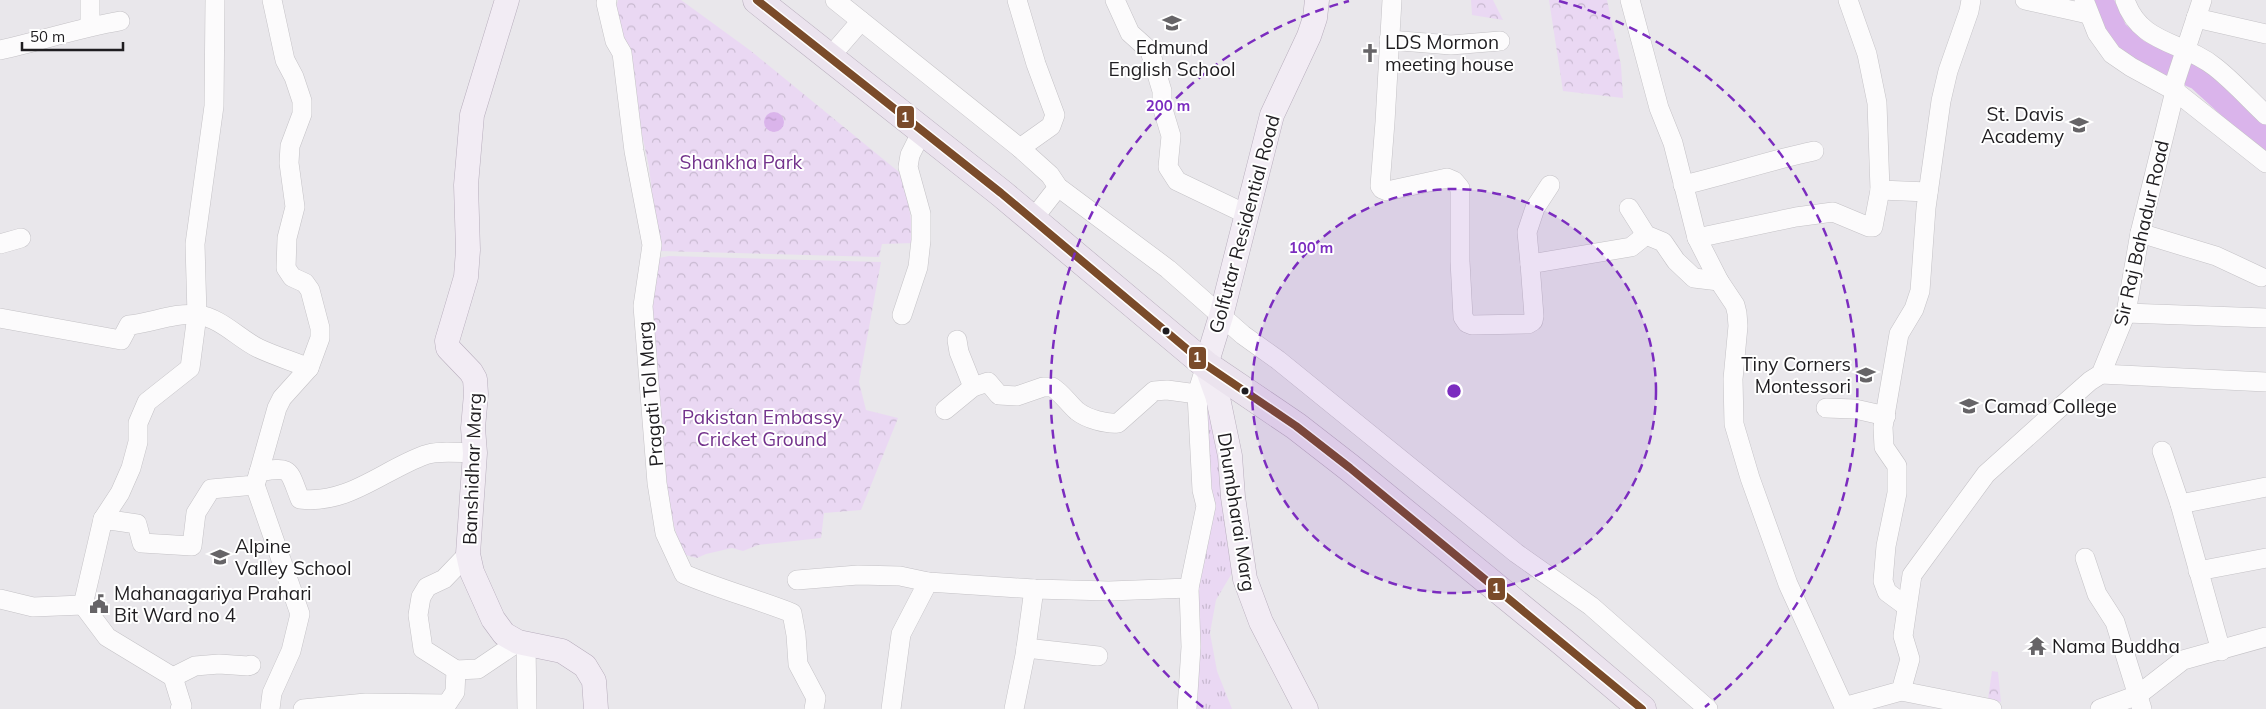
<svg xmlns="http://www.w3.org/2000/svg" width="2266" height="709" font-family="Mulish,sans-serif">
<defs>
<pattern id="grass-tufts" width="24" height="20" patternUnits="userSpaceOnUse" patternTransform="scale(1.25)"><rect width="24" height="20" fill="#ead8f3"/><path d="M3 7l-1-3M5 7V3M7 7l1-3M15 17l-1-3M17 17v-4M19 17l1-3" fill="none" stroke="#c8b9d0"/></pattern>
<pattern id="forest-crowns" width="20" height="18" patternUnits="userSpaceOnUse" patternTransform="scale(1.25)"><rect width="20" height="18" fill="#ead8f3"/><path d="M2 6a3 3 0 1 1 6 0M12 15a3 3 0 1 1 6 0" fill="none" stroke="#c8b9d0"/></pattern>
<pattern id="water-ripples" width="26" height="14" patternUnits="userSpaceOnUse" patternTransform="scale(1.25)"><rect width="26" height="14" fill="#dab4eb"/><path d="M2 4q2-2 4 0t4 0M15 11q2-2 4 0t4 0" fill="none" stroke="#bb9ac9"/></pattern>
</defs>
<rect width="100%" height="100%" fill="#e9e7eb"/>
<path fill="url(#grass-tufts)" d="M1212 394 1238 563 1216 600 1210 633 1217 671 1232 709H1190L1187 674 1206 506 1197 396Z"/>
<g fill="url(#forest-crowns)">
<path d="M618 0H681L751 51 905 177 914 243 882 244 879 257 659 251 649 167 641 130 633 64 614 18Z"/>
<path d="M1471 0H1493L1503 20 1472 15Z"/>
<path d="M1549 0H1607L1621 65 1623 98 1563 91Z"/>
<path d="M669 256 881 262 859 382 866 410 898 418 861 510 824 513 821 538 758 545 743 551 732 548 706 554 697 558 682 554 665 493 650 308 659 258Z"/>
<path d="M1992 671 1998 672 2001 702 1988 699Z"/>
</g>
<circle fill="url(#water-ripples)" cx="774" cy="122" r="10"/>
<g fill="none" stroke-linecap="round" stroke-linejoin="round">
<path stroke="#dab4eb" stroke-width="24" d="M2101 0 2116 32 2137 51 2198 78 2266 140"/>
<g stroke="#c4c2c6" stroke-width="20">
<g id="minor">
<path d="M607 0 606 3 615 41 622 53 634 151 652 245 643 306 657 483 665 533 684 574C719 589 756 599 792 613L796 635 798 664 816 698 814 709"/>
<path d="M835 0 1020 148 1050 175 1058 187 1168 269 1243 335 1278 360 1516 553 1591 606 1708 709"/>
<path d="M1017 0 1036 64 1055 115 1051 126 1020 148"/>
<path d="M1115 0 1130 33 1150 51 1162 91V106L1171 136 1168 167 1177 181 1246 214"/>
<path d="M1392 0 1385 122 1380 186 1382 189 1387 191 1447 178 1454 181 1460 188V261L1463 317 1467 323 1472 325 1528 324 1533 321 1534 316 1530 264 1631 247 1646 235"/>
<path d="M1630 0 1659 108 1673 143 1697 238 1719 281 1735 305 1737 313 1738 326 1733 379 1734 424 1750 478 1788 584 1845 709"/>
<path d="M1848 0 1867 54 1877 103 1880 190 1928 192"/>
<path d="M2025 0 2088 14"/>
<path d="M2084 0 2097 33 2112 54 2131 67 2175 91 2266 163"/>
<path d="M2125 0C2140 45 2183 41 2215 67 2233 81 2249 99 2266 115"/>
<path d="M2196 18 2266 34"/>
<path d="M90 26V0"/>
<path d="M1389 40 1451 45 1500 41"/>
<path d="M0 50C40 41 79 28 120 21"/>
<path d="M829 58 861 21"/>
<path d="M1683 185C1728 175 1770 160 1814 151"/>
<path d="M1629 208 1646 235 1663 242 1676 261 1694 278 1719 281"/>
<path d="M1033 219 1058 187"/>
<path d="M2140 233 2216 256 2261 277"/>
<path d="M1697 238 1796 217 1833 212 1869 227H1873L1880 190"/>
<path d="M0 244 21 238"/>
<path d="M1530 264 1527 232 1535 208 1550 185"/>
<path d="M2126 313 2266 318"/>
<path d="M902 315 918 267 921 240V214L908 167 910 155 922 131"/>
<path d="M0 318 121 340 129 325C152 323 174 312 198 315 221 318 238 338 258 348 275 356 292 361 309 368"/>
<path d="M957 340 959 352 973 387"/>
<path d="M2101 374 2266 382"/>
<path d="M1826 408 1855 409 1886 416"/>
<path d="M945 410 973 387 988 382 999 395 1017 396 1043 387H1052C1062 393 1068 403 1077 411 1087 419 1106 424 1118 423L1154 391 1167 390 1197 394"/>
<path d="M2162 451 2180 504 2221 651"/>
<path d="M259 472 277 408 282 398 309 368 320 338V328L310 290 305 283 292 277 286 268 287 238 295 207 289 163 290 146 302 114V101L294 77 285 60 272 0"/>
<path d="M255 485 300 614 291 651 272 693 270 709"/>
<path d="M2180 504 2266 487"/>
<path d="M103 519 120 493 131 468 138 442V423L147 402 190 368 197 315 195 244 214 106 215 0"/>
<path d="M2085 558 2097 594 2115 622 2142 709"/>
<path d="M2198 571 2266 558"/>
<path d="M797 580 858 575 900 576 928 582 1034 589 1109 591 1189 588 1206 506 1202 490 1197 394 1206 365"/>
<path d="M0 599 33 607 83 605"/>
<path d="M1906 606 1887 592 1883 581 1886 546 1897 493V466L1884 447 1883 427 1899 334 1914 309 1920 291 1926 208 1941 101 1948 71 1969 11 1971 0"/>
<path d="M526 645 527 709"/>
<path d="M1026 648 1098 656"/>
<path d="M456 670 478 669 518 642"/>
<path d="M173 677 195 666 219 664 248 666 251 665"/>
<path d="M1901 691 1992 709"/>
<path d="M1844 707 1901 691 1910 659 1903 636 1912 575 1986 474 2056 411 2090 381 2101 374 2126 313 2140 233 2175 91V82L2202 0"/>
<path d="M180 709 182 706 173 677 107 637 83 605 103 519 137 524 142 543 192 546 196 513 211 489 255 485 259 472C292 466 288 469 300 499 348 505 383 470 425 455 437 450 462 453 475 453"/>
<path d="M303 709 366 703 447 704 455 692 456 670 423 649 418 615 421 597 427 587 444 579 468 554"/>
<path d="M891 709 901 634 928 582"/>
<path d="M1014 709 1025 655 1034 589"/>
<path d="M1187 709 1191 647 1189 588"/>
<path d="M2100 709 2138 695 2183 660 2266 637"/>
</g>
</g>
<g stroke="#b8aebd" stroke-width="25">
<g id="major">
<path d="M507 0 472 115 466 185 468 250 466 277 447 341 448 348 471 372 475 379 476 394 473 428 475 453 468 554 472 572 493 619 504 634 518 642 562 651 585 666 594 681 596 709"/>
<path d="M1306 709 1261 622 1245 579 1233 497 1230 456 1218 398 1206 365 1221 316 1272 115 1309 36 1315 18 1317 0"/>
</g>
</g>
<g stroke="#b8aebd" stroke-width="29">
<path id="highway" d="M757 0 1001 193 1206 365 1296 426 1350 468 1564 643 1642 709"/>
</g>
<use href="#minor" stroke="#fcfbfc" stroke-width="19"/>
<use href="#major" stroke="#f2ecf4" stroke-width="24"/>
<use href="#highway" stroke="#ebe3ee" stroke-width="28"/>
<g stroke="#fff" stroke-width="11">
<path id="bus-1" d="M757 0 1001 193 1206 365 1296 426 1350 468 1642 709"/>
</g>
<use href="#bus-1" stroke="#7a4b2a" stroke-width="8"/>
</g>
<circle cx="1454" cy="391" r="202" fill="#7b2cbf" fill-opacity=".12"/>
<g fill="none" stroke="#7b2cbf" stroke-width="2.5" stroke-dasharray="9 6">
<circle cx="1454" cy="391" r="202"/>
<path d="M1203 707A404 404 0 0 1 1349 1M1559 1A404 404 0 0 1 1705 707"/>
</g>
<defs>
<g id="school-bare" transform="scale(1.5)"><path d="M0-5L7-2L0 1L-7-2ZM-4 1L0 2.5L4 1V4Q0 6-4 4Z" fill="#666467" stroke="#fff" stroke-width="2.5" paint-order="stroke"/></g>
<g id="church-bare" transform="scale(1.5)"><path d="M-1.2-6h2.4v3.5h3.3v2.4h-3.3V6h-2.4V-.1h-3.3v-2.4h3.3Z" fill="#666467" stroke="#fff" stroke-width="2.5" paint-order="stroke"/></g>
<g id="university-bare" transform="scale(1.5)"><path d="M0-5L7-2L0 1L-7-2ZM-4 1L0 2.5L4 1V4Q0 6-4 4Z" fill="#666467" stroke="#fff" stroke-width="2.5" paint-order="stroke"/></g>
<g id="civic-bare" transform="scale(1.5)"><path d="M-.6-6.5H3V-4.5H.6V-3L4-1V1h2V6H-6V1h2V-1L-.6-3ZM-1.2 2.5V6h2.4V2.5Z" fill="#666467" stroke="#fff" stroke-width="2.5" paint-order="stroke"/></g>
<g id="temple-bare" transform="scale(1.5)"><path d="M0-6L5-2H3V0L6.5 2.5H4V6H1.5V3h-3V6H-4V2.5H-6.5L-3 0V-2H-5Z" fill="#666467" stroke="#fff" stroke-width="2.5" paint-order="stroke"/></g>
</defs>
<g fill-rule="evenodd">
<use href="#school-bare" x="1172" y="23"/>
<use href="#church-bare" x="1370" y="53"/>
<use href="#school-bare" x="2079" y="125"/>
<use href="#school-bare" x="1866" y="375"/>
<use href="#university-bare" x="1969" y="406"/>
<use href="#school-bare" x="220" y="557"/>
<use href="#civic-bare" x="99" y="604"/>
<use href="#temple-bare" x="2037" y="646"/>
</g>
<g fill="#1f1d20" stroke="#fff" stroke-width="2">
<circle cx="1166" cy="331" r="4.5"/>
<circle cx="1245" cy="391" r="4.5"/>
</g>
<g text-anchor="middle" stroke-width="4" stroke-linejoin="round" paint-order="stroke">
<g font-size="19" fill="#1f1d20" stroke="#fff" text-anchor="start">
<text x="1385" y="49">LDS Mormon<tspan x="1385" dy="22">meeting house</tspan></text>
<text x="1172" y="54" text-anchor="middle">Edmund<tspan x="1172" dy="22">English School</tspan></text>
<text x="2064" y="121" text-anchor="end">St. Davis<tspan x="2064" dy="22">Academy</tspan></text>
<text x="1851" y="371" text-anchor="end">Tiny Corners<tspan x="1851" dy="22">Montessori</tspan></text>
<text x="1984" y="413">Camad College</text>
<text x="235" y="553">Alpine<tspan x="235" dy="22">Valley School</tspan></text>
<text x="114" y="600">Mahanagariya Prahari<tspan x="114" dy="22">Bit Ward no 4</tspan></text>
<text x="2052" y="653">Nama Buddha</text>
</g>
<g font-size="19" fill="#73328c" stroke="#fff">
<text x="741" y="169">Shankha Park</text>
<text x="762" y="424">Pakistan Embassy<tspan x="762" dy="22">Cricket Ground</tspan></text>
</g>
<g font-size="19" fill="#1f1d20" stroke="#fff">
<text transform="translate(1244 224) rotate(-75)" y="7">Golfutar Residential Road</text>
<text transform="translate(2141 233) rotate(-77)" y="7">Sir Raj Bahadur Road</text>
<text transform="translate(650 394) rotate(-95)" y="7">Pragati Tol Marg</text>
<text transform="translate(472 469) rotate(-88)" y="7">Banshidhar Marg</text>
<text transform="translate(1237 512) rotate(81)" y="7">Dhumbharai Marg</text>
</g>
</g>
<circle cx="1454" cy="391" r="8" fill="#7b2cbf" stroke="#fff" stroke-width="2.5"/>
<g font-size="15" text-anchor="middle" font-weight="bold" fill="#7b2cbf" stroke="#fff" stroke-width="4" stroke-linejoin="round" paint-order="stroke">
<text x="1168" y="111">200 m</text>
<text x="1311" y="253">100 m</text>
</g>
<g stroke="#fff" stroke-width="2">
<rect x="896" y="105" width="19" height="24" rx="5" fill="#7a4b2a"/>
<rect x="1188" y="346" width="19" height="24" rx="5" fill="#7a4b2a"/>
<rect x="1487" y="577" width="19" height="24" rx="5" fill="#7a4b2a"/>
</g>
<g font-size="14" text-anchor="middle" font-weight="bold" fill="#fff">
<text x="905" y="122">1</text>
<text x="1197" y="362">1</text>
<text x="1496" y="593">1</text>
</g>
<path d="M22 42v8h101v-8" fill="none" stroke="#1f1d20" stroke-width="2.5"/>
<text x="30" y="42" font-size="15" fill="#1f1d20" stroke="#ffffff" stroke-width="4" paint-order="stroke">50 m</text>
</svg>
